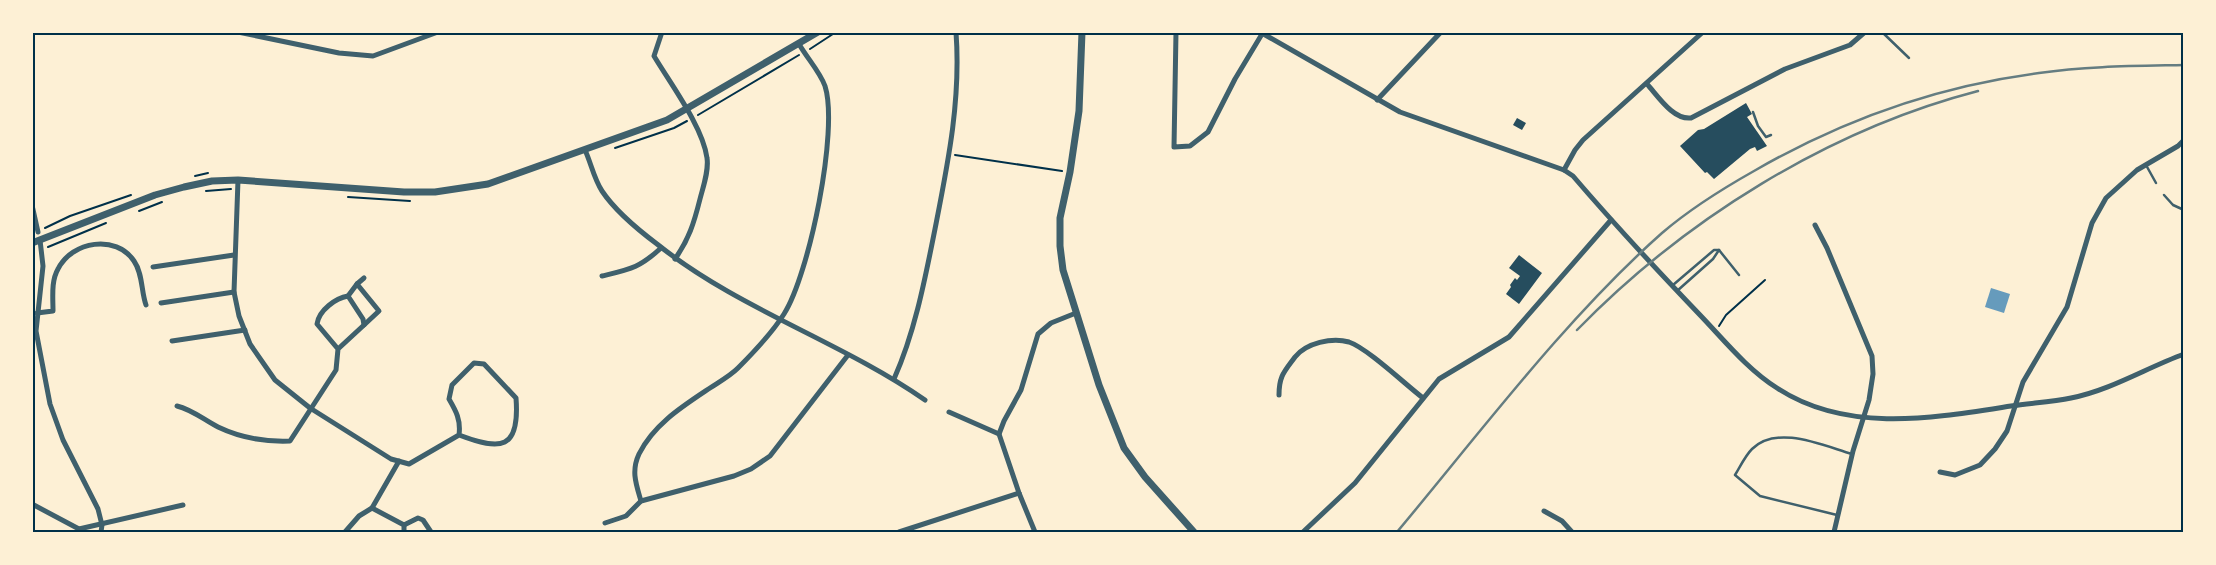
<svg xmlns="http://www.w3.org/2000/svg" width="2216" height="565" font-family="Figtree,sans-serif">
<rect width="100%" height="100%" fill="#fdf0d5"/>
<path fill="#669bbc" d="M1991 288 2010 294 2004 313 1985 307Z"/>
<g fill="#264d5e">
<path d="M1746 103 1752 114 1747 117 1767 146 1757 151 1755 147 1750 149 1714 179 1707 172 1705 173 1680 146 1698 130 1704 129Z"/>
<path d="M1517 118 1526 123 1522 130 1513 125Z"/>
<path d="M1519 255 1542 273 1519 304 1506 294 1511 287 1510 285 1515 278 1517 280 1520 276 1509 268Z"/>
</g>
<g fill="none" stroke-linecap="round" stroke-linejoin="round">
<g stroke="#003049" stroke-width="2">
<path d="M810 49 836 32"/>
<path d="M698 115 799 55"/>
<path d="M615 148 674 128 687 121"/>
<path d="M955 155 1062 171"/>
<path d="M195 176 208 173"/>
<path d="M206 191 231 189"/>
<path d="M348 197 410 201"/>
<path d="M139 211 162 202"/>
<path d="M45 228 70 216 131 195"/>
<path d="M48 247 106 223"/>
<path d="M1719 326 1726 315 1765 280"/>
</g>
<g stroke="#3f606c" stroke-width="2.5">
<path d="M1882 32 1909 58"/>
<path d="M1753 112 1758 126 1766 137 1771 135"/>
<path d="M2146 165 2156 183"/>
<path d="M2164 195 2173 205 2184 210"/>
<path d="M1719 250 1739 275"/>
<path d="M1673 285 1714 250H1719"/>
<path d="M1677 291 1713 259 1719 250"/>
<path d="M1837 515 1760 496 1735 475C1740 467 1745 456 1752 449 1777 424 1824 446 1852 454"/>
</g>
<g stroke="#3f606c" stroke-width="5">
<path d="M238 32 339 53 373 56 438 32"/>
<path d="M662 32 654 56C670 83 703 127 707 158 709 171 703 187 700 199 694 223 689 239 675 259"/>
<path d="M1176 32 1174 147 1190 146 1208 132 1235 79 1262 34"/>
<path d="M1260 32 1400 112 1564 170 1573 176C1614 224 1657 270 1700 315 1724 340 1747 369 1777 388 1847 434 1934 418 2011 406 2031 403 2052 402 2071 398 2111 390 2146 368 2184 354"/>
<path d="M1647 84C1658 96 1673 120 1691 118L1785 69 1850 45 1865 32"/>
<path d="M1377 100 1441 32"/>
<path d="M585 150C591 163 594 179 602 191 616 212 637 229 657 244 738 309 840 341 925 400"/>
<path d="M1564 170 1575 150 1583 140 1703 32"/>
<path d="M238 180 234 292 239 316 250 344 275 380 310 408 391 459 409 464 459 435C461 420 456 411 449 399L452 385 474 363 484 364 516 398C520 450 501 451 459 435"/>
<path d="M32 205 38 232"/>
<path d="M1815 225 1827 248 1872 356 1873 374 1869 400 1853 451 1834 532"/>
<path d="M40 240 43 266 36 331 50 404 63 440 98 509 102 525 101 532"/>
<path d="M153 267 234 255"/>
<path d="M602 276C631 269 639 268 661 248"/>
<path d="M357 284 364 278"/>
<path d="M348 296 357 284 379 311 364 325"/>
<path d="M161 303 234 292"/>
<path d="M37 313 53 311C53 297 51 281 58 269 72 241 116 234 134 261 143 274 141 291 146 305"/>
<path d="M172 341 245 330"/>
<path d="M894 379C915 332 925 279 935 229 948 163 961 100 956 32"/>
<path d="M1279 395C1279 376 1284 372 1295 357 1306 343 1332 337 1349 342 1367 348 1406 385 1423 398"/>
<path d="M177 406C193 410 204 420 218 427 241 438 265 442 290 441L336 370 338 349 364 325 363 319 348 296C336 298 319 310 317 324L338 349"/>
<path d="M949 412 999 434"/>
<path d="M1940 472 1955 475 1980 465 1995 449 2007 431 2023 382 2067 307 2092 223 2106 198 2137 170 2178 146 2184 140"/>
<path d="M641 501C636 484 631 471 639 454 654 424 683 406 710 388 719 382 730 376 738 368 754 352 772 333 784 314 809 275 839 130 825 86 820 72 807 58 799 44"/>
<path d="M32 504 79 529 183 505"/>
<path d="M372 508 404 525V532"/>
<path d="M1544 511 1562 521 1572 532"/>
<path d="M605 523 626 516 641 501 734 476 751 469 770 456 848 355"/>
<path d="M404 525 418 518 423 520 431 532"/>
<path d="M345 532 359 516 372 508 399 461"/>
<path d="M899 532 1019 493"/>
<path d="M1035 532 1019 493 999 434 1004 421 1021 390 1038 334 1051 323 1076 313"/>
<path d="M1303 532 1355 483 1439 379 1509 337 1611 220"/>
</g>
<g stroke="#3f606c" stroke-width="7">
<path d="M1082 32 1079 111 1070 172 1060 218V246L1063 270 1099 385 1124 448 1145 477 1194 532"/>
<path d="M32 243 155 195 184 187 212 181 238 180 404 192H435L488 184 667 120 818 32"/>
</g>
<g stroke="#657d81" stroke-width="2.5">
<path d="M1577 330C1684 220 1828 130 1978 91"/>
<path d="M1397 532C1480 433 1565 319 1662 233 1690 209 1722 189 1754 171 1842 120 1938 86 2039 73 2087 66 2136 66 2184 65"/>
</g>
</g>
<rect width="2216" height="565" fill="none" stroke="#fdf0d5" stroke-width="68"/>
<rect x="34" y="34" width="2148" height="497" fill="none" stroke="#003049" stroke-width="2"/>
</svg>
